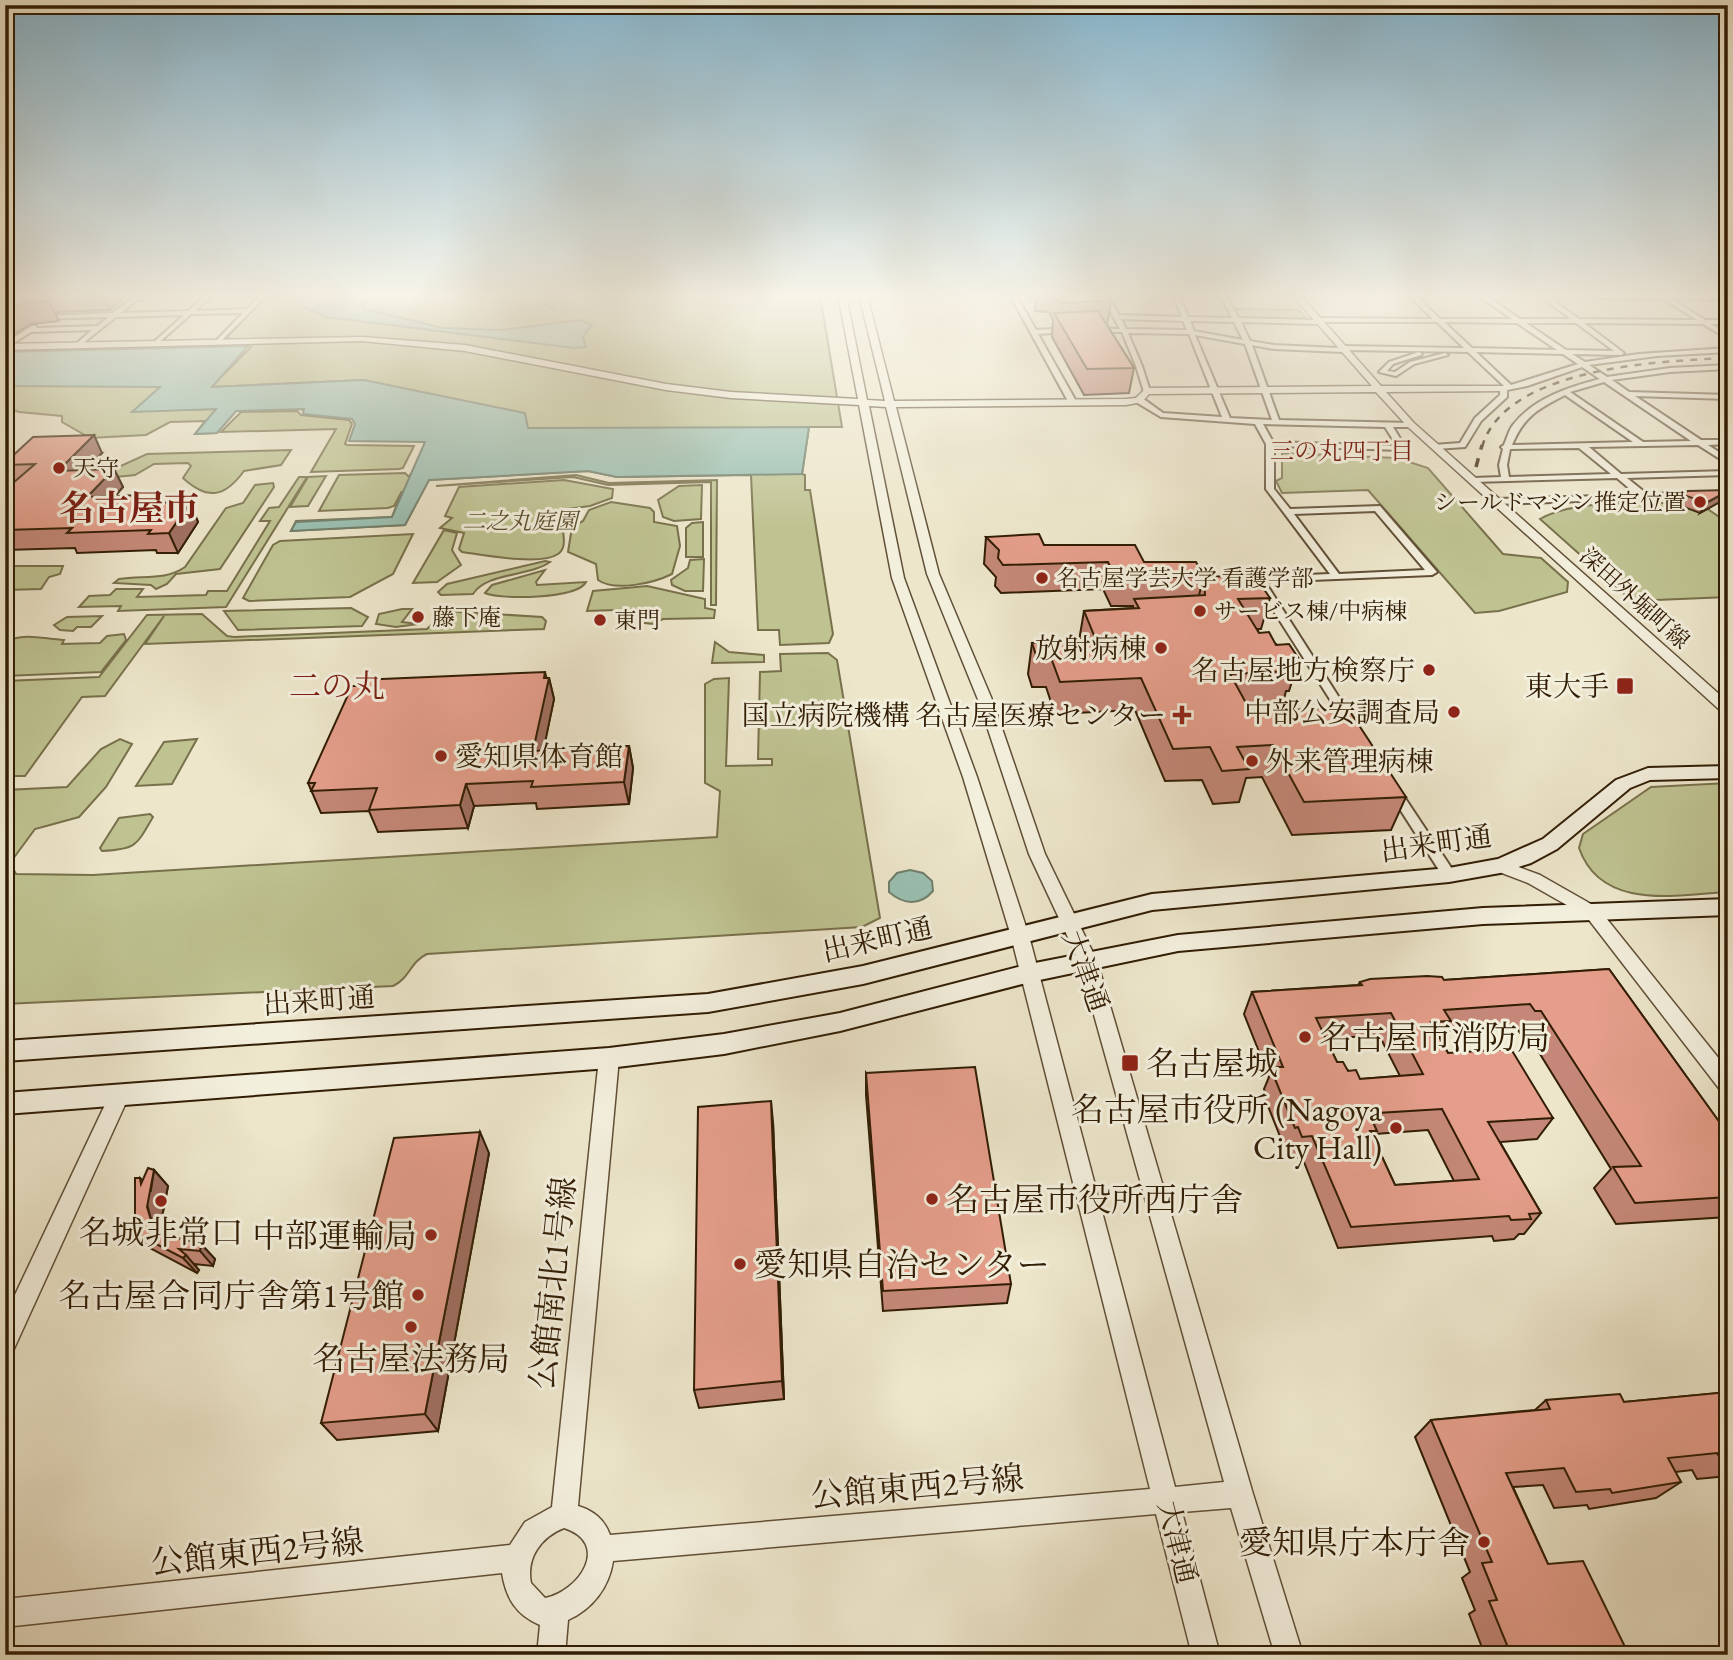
<svg xmlns="http://www.w3.org/2000/svg" width="1733" height="1660" font-family="'EB Garamond','Noto Serif JP',serif">
<rect width="100%" height="100%" fill="#ede6cb"/>
<filter id="stains"><feTurbulence type="fractalNoise" baseFrequency=".00286" numOctaves="4"/><feColorMatrix values="0 0 0 0 .2 0 0 0 0 .09 0 0 0 0 .02 0 0 0 .5 -.17"/></filter>
<radialGradient id="worn" r=".72"><stop offset=".6" stop-color="#630" stop-opacity="0"/><stop offset="1" stop-color="#630" stop-opacity=".3"/></radialGradient>
<g fill="#bfc392" stroke="#78704b" stroke-width="2">
<path d="M267 295H820L842 427H809L802 474 805 475V490H810L833 634 829 643 780 645 779 630H758L751 475 617 477 588 471 429 480 405 525 291 531 296 521 392 517 402 491 394 506 388 508 319 511 339 475 405 473 409 477 410 475 690 428H527L364 380 211 387 251 347 227 337Z"/>
<path d="M1234 309 1299 310 1306 318 1241 320Z"/>
<path d="M112 385 162 387 134 411 307 407 303 414 304 409 236 411 217 433 195 434 205 421 170 422 146 435 90 438 62 422V416L19 412 5 407 12 402 5 401V386Z"/>
<path d="M297 411 301 415 349 420 352 424 345 444 347 445 414 446 403 468 399 469 311 472 336 429 221 432 241 412Z"/>
<path d="M291 450 281 465 244 471C225 497 208 501 183 478L191 466 188 463 154 464 135 475 116 477 114 469 147 454Z"/>
<path d="M1282 453 1397 458 1428 468 1503 554 1541 558 1568 582 1567 592 1499 611 1475 613 1368 490 1282 493 1276 481 1282 478Z"/>
<path d="M576 475 609 483 717 480 716 605H711V482L608 485 573 477 436 486Z"/>
<path d="M326 476 308 506 290 507 308 477Z"/>
<path d="M299 477H307L226 607 118 611 121 606 79 607 89 596 110 595 116 589H143L137 597 206 595 208 591H227L270 521H260L269 508 279 507Z"/>
<path d="M564 480 613 489 612 498 590 506 568 509 575 516 559 525 563 528C563 536 567 548 558 554 541 566 483 555 462 552L459 549 464 533 440 528 452 518 445 516 459 487Z"/>
<path d="M273 483 274 487 220 569 176 574 167 584 156 589 151 585 114 583 119 579C142 575 165 581 185 567L226 508 243 503 255 485Z"/>
<path d="M702 485 701 519 674 521 663 517 658 500 679 486Z"/>
<path d="M611 502 650 508 654 512V522L677 526 680 546 672 574C654 583 615 592 598 580L596 564 568 552 572 527 583 521 589 510Z"/>
<path d="M1699 503 1728 523V597L1632 601 1540 519C1575 498 1656 504 1699 503Z"/>
<path d="M703 522V557H686V528L692 523Z"/>
<path d="M444 530 457 533 452 550 461 565 437 582 413 583Z"/>
<path d="M413 534 393 574 350 597 249 601 243 598 273 545 280 541Z"/>
<path d="M704 559 703 591H685L672 585 671 580 688 568 690 560Z"/>
<path d="M545 561 550 562C529 577 487 572 473 594L441 595 438 592 447 584Z"/>
<path d="M5 566H63L60 574 49 577 41 589 5 590Z"/>
<path d="M545 570 536 582 537 585 586 582C578 599 500 600 485 593L492 585Z"/>
<path d="M647 586 705 599V608L715 610 714 618 663 619 653 624 645 623V609L587 611 593 591Z"/>
<path d="M351 608 368 617 362 626 238 630 224 611Z"/>
<path d="M402 609H412L402 622 418 624 396 627 376 624 379 614Z"/>
<path d="M446 611 542 617 546 621 544 629 145 644 164 616 105 696 82 697 25 776H5V681L99 677 147 615 202 614 227 636 234 637 427 629Z"/>
<path d="M102 616 91 627H77L73 631 60 630 54 625 67 617Z"/>
<path d="M124 634 126 640 101 672 5 676V642C25 632 43 639 64 640L62 644 100 643 107 636Z"/>
<path d="M715 642 729 652 764 655V662L712 663Z"/>
<path d="M828 653 837 660 880 918 862 927 427 954C410 962 410 978 393 986L5 1004V790L67 787 101 749 120 739 132 744 106 787 79 817 35 829 10 863 16 874 93 875 717 837 720 791 705 783V684L714 679 729 678 726 766 772 765V759H758L760 672 781 671 780 654Z"/>
<path d="M197 739 172 784 136 786 164 742Z"/>
<path d="M1728 783V892C1676 895 1601 911 1579 848L1583 834 1651 787Z"/>
<path d="M150 814 153 817C136 846 137 849 102 851L100 848 119 818Z"/>
</g>
<g fill="#9ac0b2" stroke="#707f6c" stroke-width="2">
<path d="M306 295H369L362 303 365 309 442 328 502 330 581 320 592 325 583 337 586 347 574 348 326 317 305 308 301 300Z"/>
<path d="M248 346 212 387 364 380 525 413 528 428 809 427 802 474 617 477 588 471 429 480 405 525 291 531 296 522 392 517 425 442 349 441 355 424 352 419 303 414 304 409 236 411 217 433 195 434 216 409 132 412 160 387 5 386V352Z"/>
<path d="M910 870 923 873 932 881 933 891C920 906 904 905 889 892V882L897 873Z"/>
</g>
<g fill="none" stroke-linecap="round" stroke-linejoin="round">
<path stroke="#707f6c" stroke-width="2.5" d="M541 295 531 298 554 309"/>
<g stroke="#604f36" stroke-width="4">
<g id="minor">
<path d="M146 295H160L135 301 121 313 188 311 205 295H212L195 311 247 309 260 295H267L218 344 215 342 216 341 243 313 191 314 156 345 153 343 154 342 184 315 116 317 78 347 76 346V344L92 330 31 332 5 348V343L32 326H36L37 328 97 326 109 317 41 319 39 316 113 313 131 299Z"/>
<path d="M1010 295H1016L1036 330 1068 328 1071 330 1068 332 1038 334 1077 403 1076 405 1069 403Z"/>
<path d="M1101 295H1107L1119 315 1182 317 1173 295H1179L1188 317 1232 318 1220 295H1226L1238 318 1313 320 1316 318 1433 319 1408 295H1415L1440 319H1512L1477 295H1485L1520 319H1571L1541 297 1491 295 1728 296V300L1672 299 1705 320H1728V324H1711L1728 334V339L1703 324 1584 323 1624 353 1621 355 1572 354 1585 362 1639 354 1728 348V352L1657 356 1589 365 1607 377 1670 368 1728 365V369L1670 372 1612 380 1629 392 1728 395V399L1635 396 1701 440H1728V444L1708 445 1728 458V464L1698 445 1589 447 1621 474 1728 471V475L1627 478 1647 494 1728 492V496L1494 504 1493 502 1497 499 1637 495 1617 478 1473 482 1469 480 1473 478 1501 477 1499 465 1503 449 1501 447 1504 445C1507 438 1509 430 1513 425 1534 398 1569 387 1600 379L1582 367 1527 386 1507 390V397L1481 421 1465 447 1436 449 1432 447 1433 445 1460 443 1475 418 1500 395V388L1504 386 1468 352 1346 350 1343 352 1274 349 1252 345 1279 420 1411 423 1415 425 1411 427H1393L1406 448 1402 450 1274 446V489L1290 509 1380 506 1437 572 1432 575 1265 582 1354 721 1353 723H1345L1254 580 1259 577 1330 574 1266 489V444L1255 424 1161 417 1136 402V398H1142L1163 413 1222 417 1189 334 1128 333 1142 366 1150 391 1144 392 1136 366 1122 332H1093L1090 330 1093 328 1120 329ZM1549 297 1664 299 1697 320 1579 319ZM1121 319 1183 321 1187 330 1126 329ZM1190 321 1234 322 1243 340 1194 331ZM1241 322 1318 324 1321 322H1437L1464 348 1341 346 1338 348 1274 345 1250 341ZM1444 322 1517 323 1557 350 1472 348ZM1526 323H1576L1614 351 1566 350ZM1195 335 1245 344 1272 420 1230 418ZM1476 352 1563 354 1578 364 1511 385ZM1604 382 1691 441 1643 442 1570 392ZM1565 395 1633 442 1512 445C1524 416 1538 409 1565 395ZM1263 424 1385 427 1397 446 1273 442ZM1579 448 1611 474 1509 477 1507 465 1510 449ZM1375 511 1425 570 1339 574 1294 514Z"/>
<path d="M1419 352 1422 354 1421 355 1393 364 1387 371 1395 372 1410 362 1445 353 1448 355 1414 364 1396 376 1379 372 1389 362Z"/>
<path d="M1395 788 1399 789 1454 872 1455 875 1454 878H1444L1389 792Z"/>
</g>
</g>
<g stroke="#604f36" stroke-width="3">
<g id="tertiary">
<path d="M838 295H846L867 400 885 401 859 295H867L894 401 1126 399 1136 398 1146 388 1372 386 1292 295H1300L1381 386H1506V390L1503 391 1386 392 1414 423 1728 702V714L1723 713 1408 427 1376 392 1149 394 1142 402 1126 405 896 407 939 574 993 702 1045 854 1097 961 1253 1494 1303 1655H1275L1231 1508 1182 1512 1220 1655H1192L1156 1514 613 1561C609 1588 592 1609 568 1620L565 1655H537L540 1625C516 1615 506 1598 502 1573L5 1627V1599L510 1545 525 1522 552 1507 599 1058 602 1052 609 1050 616 1052 619 1058 578 1506C594 1511 604 1519 610 1535L1150 1489 1011 936 963 777 892 578 859 405 731 398 666 390 465 351 362 341 5 350V344L362 337 465 345 666 384 731 392 858 399ZM869 406 886 407 927 574 979 702 1029 854 1079 961 1224 1482 1175 1487 1029 936 977 777 904 578ZM564 1528C611 1543 580 1591 545 1598L531 1583C526 1558 541 1537 564 1528Z"/>
<path d="M1500 860 1540 875 1598 908 1728 1070V1093L1721 1091 1586 916 1528 883 1494 870 1492 866Z"/>
<path d="M119 1087 126 1090 129 1096 13 1351 5 1355V1316L112 1090Z"/>
</g>
</g>
<g stroke="#311d04" stroke-width="4">
<g id="secondary">
<path d="M1728 766V778L1650 780 1630 788 1557 849 1531 863 1500 873 1449 882 1152 910 863 984 708 1012 5 1061V1041L708 994 863 966 1152 894 1449 868 1498 859 1543 839 1616 780 1648 768Z"/>
<path d="M1728 899V915L1483 924 1178 951 1030 982 840 1031 724 1054 609 1068 5 1114V1093L609 1048 724 1034 840 1013 1030 964 1178 935 1483 908Z"/>
</g>
</g>
<use href="#minor" fill="#f3efdd" fill-rule="evenodd"/>
<use href="#tertiary" fill="#f3efdd" fill-rule="evenodd"/>
<use href="#secondary" fill="#f3efdd" fill-rule="evenodd"/>
<path stroke="#311d04" stroke-width="2.5" stroke-dasharray="7 7" stroke-linecap="butt" d="M1482 447C1505 367 1661 361 1728 358"/>
<path stroke="#311d04" stroke-width="3.5" stroke-dasharray="9 9" stroke-linecap="butt" d="M1476 467 1482 445"/>
</g>
<g fill="#c58878" stroke="#311d04" stroke-width="2" fill-rule="evenodd">
<path d="M9 295H127L110 310 54 312 59 321 31 324 5 339V300H7L6 297Z"/>
<path d="M1026 295H1107L1111 301 1107 325 1134 368 1129 393 1084 395 1052 337 1053 320 1049 312 1035 311 1036 299H1029Z"/>
<path d="M102 453 86 470 114 469 123 487 115 496 144 503H190L198 522 178 553H157L156 550 77 553 75 548 5 550V490L13 483 5 469V463Z"/>
<path d="M1728 490V495L1725 499 1700 513 1676 504 1681 494Z"/>
<path d="M986 537 1144 562 1204 576 1199 595 1204 577 1270 598 1261 629H1257L1259 633 1299 659 1289 691H1286L1283 703 1247 705 1251 712 1406 797 1391 830 1292 835 1262 777 1246 778 1239 802 1213 804 1202 780 1165 781 1135 710 1055 714 1046 687H1032L1028 674 1032 643 1079 641 1084 611 1133 608V606H1111L1103 589 1001 593 995 586 996 577 984 564Z"/>
<path d="M547 678H549L554 699 543 750 629 746 633 768 629 804 537 809 536 803 474 806 468 828 378 832 369 811 321 813 308 783Z"/>
<path d="M1609 969 1728 1134V1217L1616 1224 1594 1188 1611 1169 1527 1033H1520L1516 1026 1445 1031 1440 1039 1448 1053 1553 1118 1537 1139 1500 1142 1541 1213 1524 1234H1519L1514 1239 1494 1241 1492 1236 1338 1248 1302 1157 1292 1158 1288 1149H1285L1264 1096 1265 1092 1264 1089 1269 1077 1244 1014 1252 992 1358 985 1360 982 1444 980ZM1379 1035 1400 1076 1360 1079 1337 1062 1326 1039ZM1428 1130 1454 1181 1395 1185 1373 1137 1375 1134Z"/>
<path d="M866 1073 1011 1284 1007 1303 883 1311 866 1095Z"/>
<path d="M773 1122 784 1399 699 1408 694 1390Z"/>
<path d="M489 1153 438 1431 337 1440 321 1423Z"/>
<path d="M154 1170 168 1186 161 1222 164 1234 201 1244 215 1259 213 1266 194 1264 199 1270 197 1273 146 1246 131 1231 135 1226 140 1178 143 1181Z"/>
<path d="M1728 1392V1476L1697 1479 1692 1470 1675 1472 1681 1482 1656 1498 1589 1509 1587 1505 1554 1508 1543 1485 1513 1487 1548 1564 1629 1655H1485L1469 1614 1475 1610 1462 1578 1470 1572 1415 1437 1431 1420 1535 1410 1546 1400 1624 1402Z"/>
</g>
<g fill="#a06f61" stroke="#311d04" stroke-width="2">
<path d="M103 295H127L110 310Z"/>
<path d="M49 301 59 321 31 324 5 339V313L21 304Z"/>
<path d="M94 435 102 453 68 489 58 471Z"/>
<path d="M114 469 123 487 97 516 87 497Z"/>
<path d="M1728 491V495L1725 499 1700 513 1706 503Z"/>
<path d="M140 495 149 514 137 502Z"/>
<path d="M190 503 198 522 178 553 169 533Z"/>
<path d="M545 672 548 684 549 678 554 699 539 772 533 751Z"/>
<path d="M629 746 633 768 629 804 624 782Z"/>
<path d="M466 784 474 806 468 828 460 805Z"/>
<path d="M771 1101 773 1122 784 1399 782 1381Z"/>
<path d="M480 1132 489 1153 438 1431 425 1414Z"/>
<path d="M154 1170 168 1186 161 1222 165 1238 152 1223 140 1178 151 1190Z"/>
<path d="M201 1244 215 1259 213 1266 200 1251Z"/>
<path d="M186 1255 199 1270 197 1273 183 1258Z"/>
</g>
<g fill="#e59e8b" stroke="#311d04" stroke-width="2" fill-rule="evenodd">
<path d="M9 295H78L6 297Z"/>
<path d="M1056 295H1107L1111 301 1060 303Z"/>
<path d="M5 300 49 301 21 304 5 313Z"/>
<path d="M1098 311 1134 368 1087 369 1054 313Z"/>
<path d="M94 435 58 471 114 469 87 497 140 495 137 502 190 503 169 533 148 534 151 530 67 533 72 528 5 530V490L35 464 5 465V463L33 437Z"/>
<path d="M1728 490V491L1706 503 1681 494 1688 491Z"/>
<path d="M1039 534 1044 545H1135L1144 562H1196L1204 576 1116 579 1108 562 1003 565 998 558 999 550 986 537Z"/>
<path d="M1254 575 1270 598 1238 599 1259 633 1269 632 1276 645 1289 644 1299 659 1286 660 1293 671 1230 674 1251 712 1347 707 1406 797 1304 802 1273 745 1237 747 1249 769 1222 771 1210 747 1173 749 1141 678 1060 682 1050 655H1036L1032 643 1096 640 1084 611 1139 608 1134 599 1205 595 1204 577Z"/>
<path d="M545 672 544 678H549L533 751 629 746 624 782 531 787 533 781 466 784 460 805 369 810 377 788 311 791 315 783H308L352 686H357L359 680Z"/>
<path d="M1609 969 1728 1134V1197L1635 1203 1613 1167 1641 1166 1541 1011H1535L1530 1004 1444 1010 1451 1021 1431 1022 1448 1053 1511 1049 1553 1118 1488 1122 1541 1213 1529 1214 1531 1219 1511 1220 1509 1216 1351 1227 1312 1136 1302 1137 1298 1127 1295 1128 1273 1074H1276L1274 1067H1283L1252 992 1362 985 1360 982 1370 979 1427 976 1442 977 1444 980ZM1391 1013 1423 1074 1360 1079 1356 1070 1348 1071 1343 1062H1337L1316 1018ZM1442 1109 1479 1179 1395 1185 1370 1131H1377L1373 1122 1382 1121 1378 1113Z"/>
<path d="M975 1067 1011 1284 883 1291 866 1073Z"/>
<path d="M771 1101 782 1381 694 1390 698 1107Z"/>
<path d="M480 1132 425 1414 321 1423 394 1138Z"/>
<path d="M148 1168 154 1170 147 1207 152 1223 163 1234 201 1244 200 1251 179 1249 186 1255 183 1258 131 1231 135 1226V1178H140L141 1184Z"/>
<path d="M1728 1392V1462L1723 1463 1717 1453 1668 1458 1681 1482 1612 1493 1610 1489 1576 1492 1564 1468 1506 1473 1548 1564 1583 1561 1629 1655H1511L1489 1601 1497 1600 1482 1563 1492 1562 1431 1420 1550 1409 1546 1400 1620 1394 1624 1402Z"/>
<path d="M1078 1651 1079 1655H1043Z"/>
</g>
<linearGradient id="sky" x2="0" y2="1"><stop stop-color="#89b9d2"/><stop offset="0.56" stop-color="#f7f4e8"/><stop offset="1" stop-color="#f7f4e8" stop-opacity="0"/></linearGradient>
<rect width="1733" height="528" fill="url(#sky)"/>
<g fill="#8f2418" stroke="#f3efdd" stroke-width="2.5">
<circle cx="59" cy="468" r="7"/>
<circle cx="1700" cy="502" r="7"/>
<circle cx="1042" cy="578" r="7"/>
<circle cx="1200" cy="611" r="7"/>
<circle cx="418" cy="617" r="7"/>
<circle cx="600" cy="620" r="7"/>
<circle cx="1161" cy="648" r="7"/>
<circle cx="1429" cy="670" r="7"/>
<rect x="1616" y="677" width="18" height="18" rx="3.5"/>
<circle cx="1454" cy="712" r="7"/>
<path d="M1178.5 704.5h7v7h7v7h-7v7h-7v-7h-7v-7h7z"/>
<circle cx="441" cy="756" r="7"/>
<circle cx="1252" cy="761" r="7"/>
<circle cx="1305" cy="1037" r="7"/>
<rect x="1121" y="1054" width="18" height="18" rx="3.5"/>
<circle cx="1396" cy="1128" r="7"/>
<circle cx="932" cy="1199" r="7"/>
<circle cx="161" cy="1201" r="7"/>
<circle cx="431" cy="1235" r="7"/>
<circle cx="740" cy="1264" r="7"/>
<circle cx="418" cy="1295" r="7"/>
<circle cx="411" cy="1327" r="7"/>
<circle cx="1484" cy="1542" r="7"/>
</g>
<g text-anchor="middle" stroke-width="6" stroke-linejoin="round" paint-order="stroke">
<g font-size="23" fill="#311d04" stroke="#f3efdd" text-anchor="start">
<text x="73" y="476">天守</text>
<text x="1686" y="510" text-anchor="end">シールドマシン推定位置</text>
<text x="1056" y="586">名古屋学芸大学 看護学部</text>
<text x="1214" y="619">サービス棟/中病棟</text>
<text x="432" y="625">藤下庵</text>
<text x="614" y="628">東門</text>
</g>
<g font-size="23" font-style="italic" fill="#5c4f2f" stroke="#f3efdd">
<text x="520" y="529">二之丸庭園</text>
</g>
<g font-size="23" fill="#311d04" stroke="#f3efdd">
<text transform="translate(1635 598) rotate(42)" y="8">深田外堀町線</text>
</g>
<g font-size="24" fill="#7a1f14" stroke="#f3efdd">
<text x="1342" y="459">三の丸四丁目</text>
</g>
<g font-size="28" fill="#311d04" stroke="#f3efdd" text-anchor="end">
<text x="1147" y="658">放射病棟</text>
<text x="1415" y="680">名古屋地方検察庁</text>
<text x="1609" y="696">東大手</text>
<text x="1440" y="722">中部公安調査局</text>
<text x="1166" y="725">国立病院機構 名古屋医療センター</text>
<text x="455" y="766" text-anchor="start">愛知県体育館</text>
<text x="1266" y="771" text-anchor="start">外来管理病棟</text>
</g>
<g font-size="28" fill="#311d04" stroke="#f3efdd">
<text transform="translate(1436 843) rotate(-8)" y="10">出来町通</text>
<text transform="translate(877 939) rotate(-13)" y="10">出来町通</text>
<text transform="translate(1086 971) rotate(70)" y="10">大津通</text>
<text transform="translate(319 1000) rotate(-4)" y="10">出来町通</text>
<text transform="translate(1178 1542) rotate(76)" y="10">大津通</text>
</g>
<g font-size="32" fill="#7a1f14" stroke="#f3efdd">
<text x="337" y="697">二の丸</text>
</g>
<g font-size="33" fill="#311d04" stroke="#f3efdd" text-anchor="start">
<text x="1319" y="1049">名古屋市消防局</text>
<text x="1146" y="1075">名古屋城</text>
<text x="1382" y="1121" text-anchor="end">名古屋市役所 (Nagoya<tspan x="1382" dy="38">City Hall)</tspan></text>
<text x="946" y="1211">名古屋市役所西庁舎</text>
<text x="161" y="1244" text-anchor="middle">名城非常口</text>
<text x="417" y="1247" text-anchor="end">中部運輸局</text>
<text x="754" y="1276">愛知県自治センター</text>
<text x="404" y="1307" text-anchor="end">名古屋合同庁舎第1号館</text>
<text x="411" y="1370" text-anchor="middle">名古屋法務局</text>
<text x="1470" y="1554" text-anchor="end">愛知県庁本庁舎</text>
</g>
<g font-size="33" fill="#311d04" stroke="#f3efdd">
<text transform="translate(552 1283) rotate(-84)" y="12">公館南北1号線</text>
<text transform="translate(917 1486) rotate(-5)" y="12">公館東西2号線</text>
<text transform="translate(257 1551) rotate(-6)" y="12">公館東西2号線</text>
</g>
<g font-size="35" font-weight="bold" fill="#7a1f14" stroke="#f3efdd">
<text x="129" y="520">名古屋市</text>
</g>
</g>
<rect width="1733" height="1660" fill="none" stroke="#ede6cb" stroke-width="28"/>
<rect x="7" y="7" width="1719" height="1646" fill="none" stroke="#311d04" stroke-width="3.5"/>
<rect x="14" y="14" width="1705" height="1632" fill="none" stroke="#311d04" stroke-width="2"/>
<rect width="100%" height="100%" filter="url(#stains)"/>
<rect width="100%" height="100%" fill="url(#worn)"/>
</svg>
